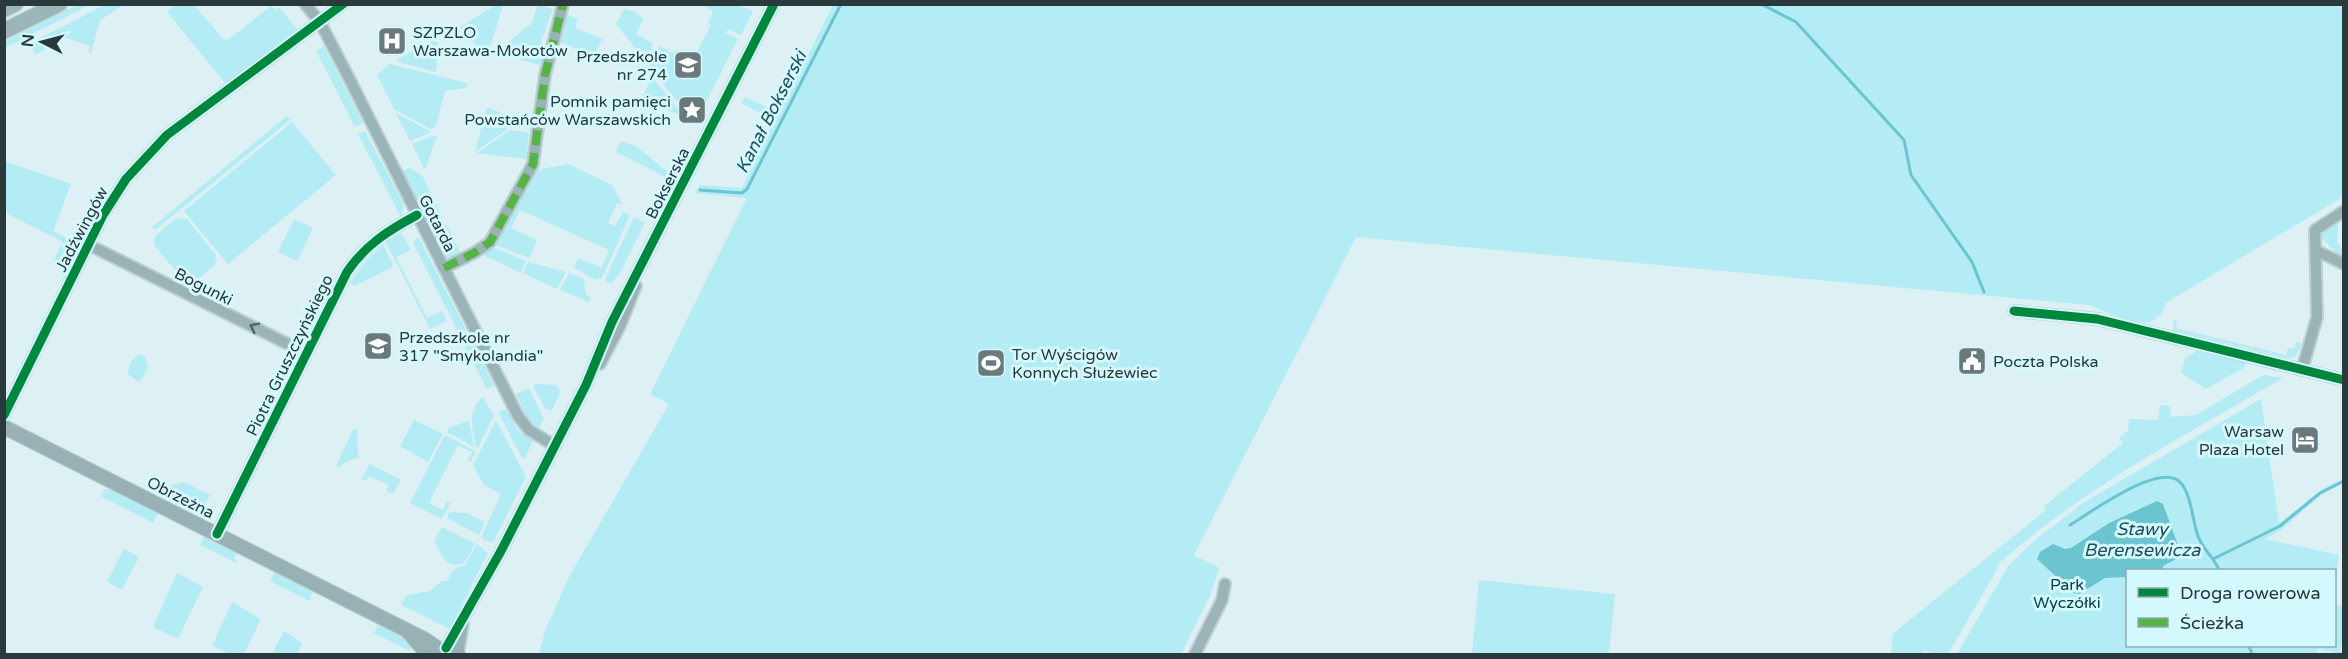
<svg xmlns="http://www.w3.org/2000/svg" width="2348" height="659" font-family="'Varela Round',sans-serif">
<rect width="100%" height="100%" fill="#ddf1f4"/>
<g fill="#b3ecf5">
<path d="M79 4 89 5 5 48V41Z"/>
<path d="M701 4 737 5 753 11 741 35 728 29 726 33 738 39 695 124 616 24 624 9 635 12 644 19 636 34 653 43 651 49 656 52 659 46 673 53 676 50 694 58 711 25 708 23 713 12Z"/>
<path d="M104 5H124L100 20 91 53 88 52 90 46 66 38 35 55 31 43Z"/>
<path d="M175 5H194L223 39 228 40 271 6 275 10 279 7 297 29 226 84 167 12Z"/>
<path d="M496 5H503L489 51 479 48 460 27Z"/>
<path d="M538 5 553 9 542 39 539 56 545 59 544 64 540 65 503 55 505 44C517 38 523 28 531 24Z"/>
<path d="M833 5H2343V197L2167 302 2160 316H2157C2148 334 2103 310 2089 305L1356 237 1194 555 1219 568 1210 596 1181 654H539L545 631 569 577 669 404 650 394 747 198 695 193 700 185 742 188 775 120 741 103 745 97 775 111 781 109Z"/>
<path d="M565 14 578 19 575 28 602 39 594 57 558 41Z"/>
<path d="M434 40 438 43 436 72 398 62V59L403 56Z"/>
<path d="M324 46 363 123 355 127 316 51Z"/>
<path d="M390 64 467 83 468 85 466 88 445 91 436 124 432 130 394 109 377 75Z"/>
<path d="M652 77 683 115 640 102Z"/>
<path d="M489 108 509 116 506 130 475 152 486 109Z"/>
<path d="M396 113 431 132 410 141Z"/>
<path d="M287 116 290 120 155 230 152 227Z"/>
<path d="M292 122 336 175 228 264 184 211Z"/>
<path d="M510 130 529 133 527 151 532 152 530 158 526 159 477 153Z"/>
<path d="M365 131 404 205 401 217 358 134Z"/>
<path d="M433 136H437L425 170 412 144Z"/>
<path d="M621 141 636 146 669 173 668 178 616 152Z"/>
<path d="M4 161 71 184 53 231 80 245 67 270 53 262 63 242 9 215 5 206Z"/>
<path d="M568 164 612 185 623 205 617 203 608 223 615 226 623 212 630 215 602 278 596 280 574 268 578 258 602 268 609 250 520 210 511 228 537 240 529 258 496 245 536 170Z"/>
<path d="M409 168 422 175 443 219 431 225 402 171Z"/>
<path d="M634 217 645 223 620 273 611 284 605 280Z"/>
<path d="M177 218 187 219 216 255 215 265 194 283 185 282 154 245 155 236Z"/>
<path d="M294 219 313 228 297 261 278 252Z"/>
<path d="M2338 223 2337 243 2343 249V259L2319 236V232Z"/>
<path d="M446 224 461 255 448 261 433 230Z"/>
<path d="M401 233 411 250 396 257 427 318 442 311 447 321 430 329 386 242Z"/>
<path d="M418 237 419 238 468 334 461 337 413 243Z"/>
<path d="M383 245 393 264 392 267 355 286 350 283 366 261Z"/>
<path d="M490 246 526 261 521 273 479 253Z"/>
<path d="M528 262 566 272 557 289 523 273Z"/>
<path d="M569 273 584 279 586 295 591 298 589 302 560 290Z"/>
<path d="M2174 320H2177L2176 328 2286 355 2288 348 2294 349 2296 342 2302 344 2295 357 2287 358 2173 330Z"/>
<path d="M469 336 494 385 487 389 462 341Z"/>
<path d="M2199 350 2243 361 2245 363V367L2206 389 2181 373 2185 358Z"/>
<path d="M140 354 145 356 148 367 141 381H137L128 374C127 366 133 357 140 354Z"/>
<path d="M2263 375 2283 378C2185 435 2084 488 1998 564L1999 566 1948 654H1934L1924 650 1922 654H1891L1893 634 1896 631 2046 510 2044 506 2123 443 2119 438 2128 431 2129 419 2158 420 2160 405 2170 406 2171 417 2196 415Z"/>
<path d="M537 384 556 385 561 391 552 410 545 409 533 386Z"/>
<path d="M529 388 544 419 539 428 527 418 516 394Z"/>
<path d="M483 397 494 416 478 448H476C473 430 466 410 483 397Z"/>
<path d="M2261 399 2279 523 2326 487 2343 479V484C2313 493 2294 526 2265 539L2339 555 2335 579 2334 570H2128V646H2334L2335 605 2343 606V636L2340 654 2318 649 2316 654H1957L2009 565 2036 539 2086 501Z"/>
<path d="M506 409 518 430 533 441 525 458H522L498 412Z"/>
<path d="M414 420 443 434 428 462 400 446Z"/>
<path d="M496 420 526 477 493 543 481 538 501 494 484 485 473 465Z"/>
<path d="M468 421 469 422 474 447 447 432 449 428Z"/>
<path d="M357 428 358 455 361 457 347 461 339 467 336 466 353 430Z"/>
<path d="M445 435 476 452 470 462 468 460 472 452 458 445 429 503 443 510 447 501 450 503 442 519 410 503Z"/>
<path d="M370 464 401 480 393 494 386 491 389 485 369 476 366 481 361 479Z"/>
<path d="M184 482 210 495 205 505 166 487Z"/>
<path d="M109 489 159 512 153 523 101 496 104 490Z"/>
<path d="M449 512 467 513 485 522 479 535 447 518Z"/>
<path d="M442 527 475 544 464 563C445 569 443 556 434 541Z"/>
<path d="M204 536 237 552 234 559 237 560 236 563 200 545Z"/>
<path d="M477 544 488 553 450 627 448 628 401 605 407 595 430 591 442 581H447L453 570 465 565Z"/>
<path d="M124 549 139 557 122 590 107 582Z"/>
<path d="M275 571 309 588 312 593 310 601 270 581Z"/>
<path d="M177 573 203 587 178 639 153 627Z"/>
<path d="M1479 580 1615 594 1609 654H1472Z"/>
<path d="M232 602 261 619 244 654H229L212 646Z"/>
<path d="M379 623 401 635 415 647 408 650 374 633Z"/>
<path d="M284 631 302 643 298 653 299 654H272Z"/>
</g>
<path fill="#6cc4d1" d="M2157 501 2163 504 2179 548 2178 558 2163 566V570H2128L2127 577 2105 578 2079 594 2074 593 2037 559 2040 552 2053 544 2065 549 2071 548 2109 523Z"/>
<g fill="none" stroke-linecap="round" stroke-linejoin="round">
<g stroke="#6cc4d1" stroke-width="3">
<path d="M1761 4 1796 22 1904 140 1911 175 1972 262 1984 292"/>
<path d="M700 190 742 193 747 189 841 4"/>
<path d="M2070 525C2090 513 2161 460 2181 483 2192 497 2192 520 2198 536 2202 549 2214 557 2219 570"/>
<path d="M2215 558 2280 526 2320 493 2344 481"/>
<path d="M2249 646 2252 654"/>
</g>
<g stroke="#beced1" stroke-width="14">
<g id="street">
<path d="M305 4 320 22 350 80 518 416 529 430 555 446"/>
<path d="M89 245 306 353"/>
<path d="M2317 251 2344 264"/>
<path d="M444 268 474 253 490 242 533 164 545 75 563 4"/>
<path d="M2014 311 2097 319 2344 380"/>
<path d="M600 364 620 326 636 286"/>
<path d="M2302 370 2317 317 2315 230 2344 211"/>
<path d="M4 415 103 215 126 179 167 135 343 4"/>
<path d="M217 534 347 272C365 245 389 230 417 215"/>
<path d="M446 648 501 551 586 385 612 322 774 4"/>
<path d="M458 654 463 624"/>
<path d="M1195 654 1222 600 1225 584"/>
</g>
</g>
<g stroke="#beced1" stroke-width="16">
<g id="secondary">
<path d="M4 427 426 640 439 649"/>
<path d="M410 634 427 654"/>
<path d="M432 653 446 648 458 654"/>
</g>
</g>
<g stroke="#beced1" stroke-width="18">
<g id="primary">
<path d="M4 9 15 4"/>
<path d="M4 31 59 4"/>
</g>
</g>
<use href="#street" stroke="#9ab3b7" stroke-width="10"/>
<use href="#secondary" stroke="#97b1b5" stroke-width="14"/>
<use href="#primary" stroke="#9cb5b8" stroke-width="15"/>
<path stroke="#56b346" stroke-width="8" stroke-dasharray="15 8" stroke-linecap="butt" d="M444 268 474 253 490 242 533 164 545 75 563 4"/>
<g stroke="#d3f8fe" stroke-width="13">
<g id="cycleway">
<path d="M2014 311 2097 319 2344 380"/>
<path d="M4 415 103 215 126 179 167 135 343 4"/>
<path d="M217 534 347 272C365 245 389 230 417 215"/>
<path d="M446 648 501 551 586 385 612 322 774 4"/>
</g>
</g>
<use href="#cycleway" stroke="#00873e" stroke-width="9"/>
</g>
<defs><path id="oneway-chevron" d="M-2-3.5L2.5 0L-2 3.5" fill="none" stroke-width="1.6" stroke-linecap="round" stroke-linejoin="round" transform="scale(1.5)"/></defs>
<use stroke="#516466" href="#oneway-chevron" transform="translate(254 327) rotate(-153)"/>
<defs>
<g id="hospital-square" transform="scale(1.5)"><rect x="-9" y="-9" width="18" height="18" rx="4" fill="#69797c" stroke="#d3f8fe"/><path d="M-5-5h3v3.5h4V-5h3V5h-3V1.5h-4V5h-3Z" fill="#fff"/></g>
<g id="school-square" transform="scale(1.5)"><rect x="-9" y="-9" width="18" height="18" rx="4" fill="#69797c" stroke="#d3f8fe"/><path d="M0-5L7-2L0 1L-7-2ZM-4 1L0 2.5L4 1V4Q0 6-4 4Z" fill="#fff"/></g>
<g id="sight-square" transform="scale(1.5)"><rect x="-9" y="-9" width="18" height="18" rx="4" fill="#69797c" stroke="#d3f8fe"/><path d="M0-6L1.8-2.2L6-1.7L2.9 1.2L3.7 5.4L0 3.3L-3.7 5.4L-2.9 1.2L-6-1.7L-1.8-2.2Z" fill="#fff"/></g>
<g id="civic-square" transform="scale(1.5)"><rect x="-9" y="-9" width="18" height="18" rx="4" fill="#69797c" stroke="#d3f8fe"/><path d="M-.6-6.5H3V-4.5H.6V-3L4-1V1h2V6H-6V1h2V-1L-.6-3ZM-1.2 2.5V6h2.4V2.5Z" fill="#fff"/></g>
<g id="stadium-square" transform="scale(1.5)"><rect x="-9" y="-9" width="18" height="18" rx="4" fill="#69797c" stroke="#d3f8fe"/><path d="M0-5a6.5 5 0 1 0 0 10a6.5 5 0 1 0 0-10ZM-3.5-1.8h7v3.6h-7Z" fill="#fff"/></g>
<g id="hotel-square" transform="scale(1.5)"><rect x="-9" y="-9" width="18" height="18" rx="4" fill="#69797c" stroke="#d3f8fe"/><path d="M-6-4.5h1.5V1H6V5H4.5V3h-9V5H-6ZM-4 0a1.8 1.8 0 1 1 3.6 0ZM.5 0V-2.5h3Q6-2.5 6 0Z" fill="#fff"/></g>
</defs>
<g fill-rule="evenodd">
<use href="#hospital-square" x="392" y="41"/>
<use href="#school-square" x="688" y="65"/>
<use href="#sight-square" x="692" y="110"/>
<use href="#school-square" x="378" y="346"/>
<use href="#civic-square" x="1972" y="361"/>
<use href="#stadium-square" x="991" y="363"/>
<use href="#hotel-square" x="2305" y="440"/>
</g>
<g text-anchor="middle" stroke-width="6" stroke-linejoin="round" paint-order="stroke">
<g font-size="16" fill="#2a393b" stroke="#d3f8fe" text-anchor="start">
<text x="413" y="38">SZPZLO<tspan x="413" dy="18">Warszawa-Mokotów</tspan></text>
<text x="667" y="62" text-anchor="end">Przedszkole<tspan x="667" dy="18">nr 274</tspan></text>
<text x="671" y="107" text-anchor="end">Pomnik pamięci<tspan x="671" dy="18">Powstańców Warszawskich</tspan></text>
<text x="399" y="343">Przedszkole nr<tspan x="399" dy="18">317 "Smykolandia"</tspan></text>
<text x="1012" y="360">Tor Wyścigów<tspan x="1012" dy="18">Konnych Służewiec</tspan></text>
<text x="1993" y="367">Poczta Polska</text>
<text x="2284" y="437" text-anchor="end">Warsaw<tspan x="2284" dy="18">Plaza Hotel</tspan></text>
</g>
<g font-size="16" fill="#2a393b" stroke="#d3f8fe">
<text transform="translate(667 183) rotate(-63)" y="6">Bokserska</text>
<text transform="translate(438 223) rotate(63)" y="6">Gotarda</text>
<text transform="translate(81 229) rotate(-62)" y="6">Jadźwingów</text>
<text transform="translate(204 286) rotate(27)" y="6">Bogunki</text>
<text transform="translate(289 355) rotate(-64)" y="6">Piotra Gruszczyńskiego</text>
<text transform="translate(181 497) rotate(27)" y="6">Obrzeżna</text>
</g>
<g font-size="16" fill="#0a4047" stroke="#d3f8fe">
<text x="2067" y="590">Park<tspan x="2067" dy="18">Wyczółki</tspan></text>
</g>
<g font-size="18" font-style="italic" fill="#21525a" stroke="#d3f8fe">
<text transform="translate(771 112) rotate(-63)" y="6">Kanał Bokserski</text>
<text x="2142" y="535">Stawy<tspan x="2142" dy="21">Berensewicza</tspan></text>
</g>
</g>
<rect width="2348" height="659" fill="none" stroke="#2a393b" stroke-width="12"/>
<rect x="2126" y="569" width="210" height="78" fill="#d3f8fe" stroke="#8facb0" stroke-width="1.5"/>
<rect x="2138" y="588" width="30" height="9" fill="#00873e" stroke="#8facb0" stroke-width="1.5"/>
<text x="2180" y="599" font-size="18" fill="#2a393b">Droga rowerowa</text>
<rect x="2138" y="618" width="30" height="9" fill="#56b346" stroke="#8facb0" stroke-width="1.5"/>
<text x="2180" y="629" font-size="18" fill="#2a393b">Ścieżka</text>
<g transform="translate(42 42) rotate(276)" stroke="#d3f8fe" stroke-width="4.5" paint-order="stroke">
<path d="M0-4.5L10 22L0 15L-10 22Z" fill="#2a393b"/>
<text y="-9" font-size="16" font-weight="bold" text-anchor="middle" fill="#2a393b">N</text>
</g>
</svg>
